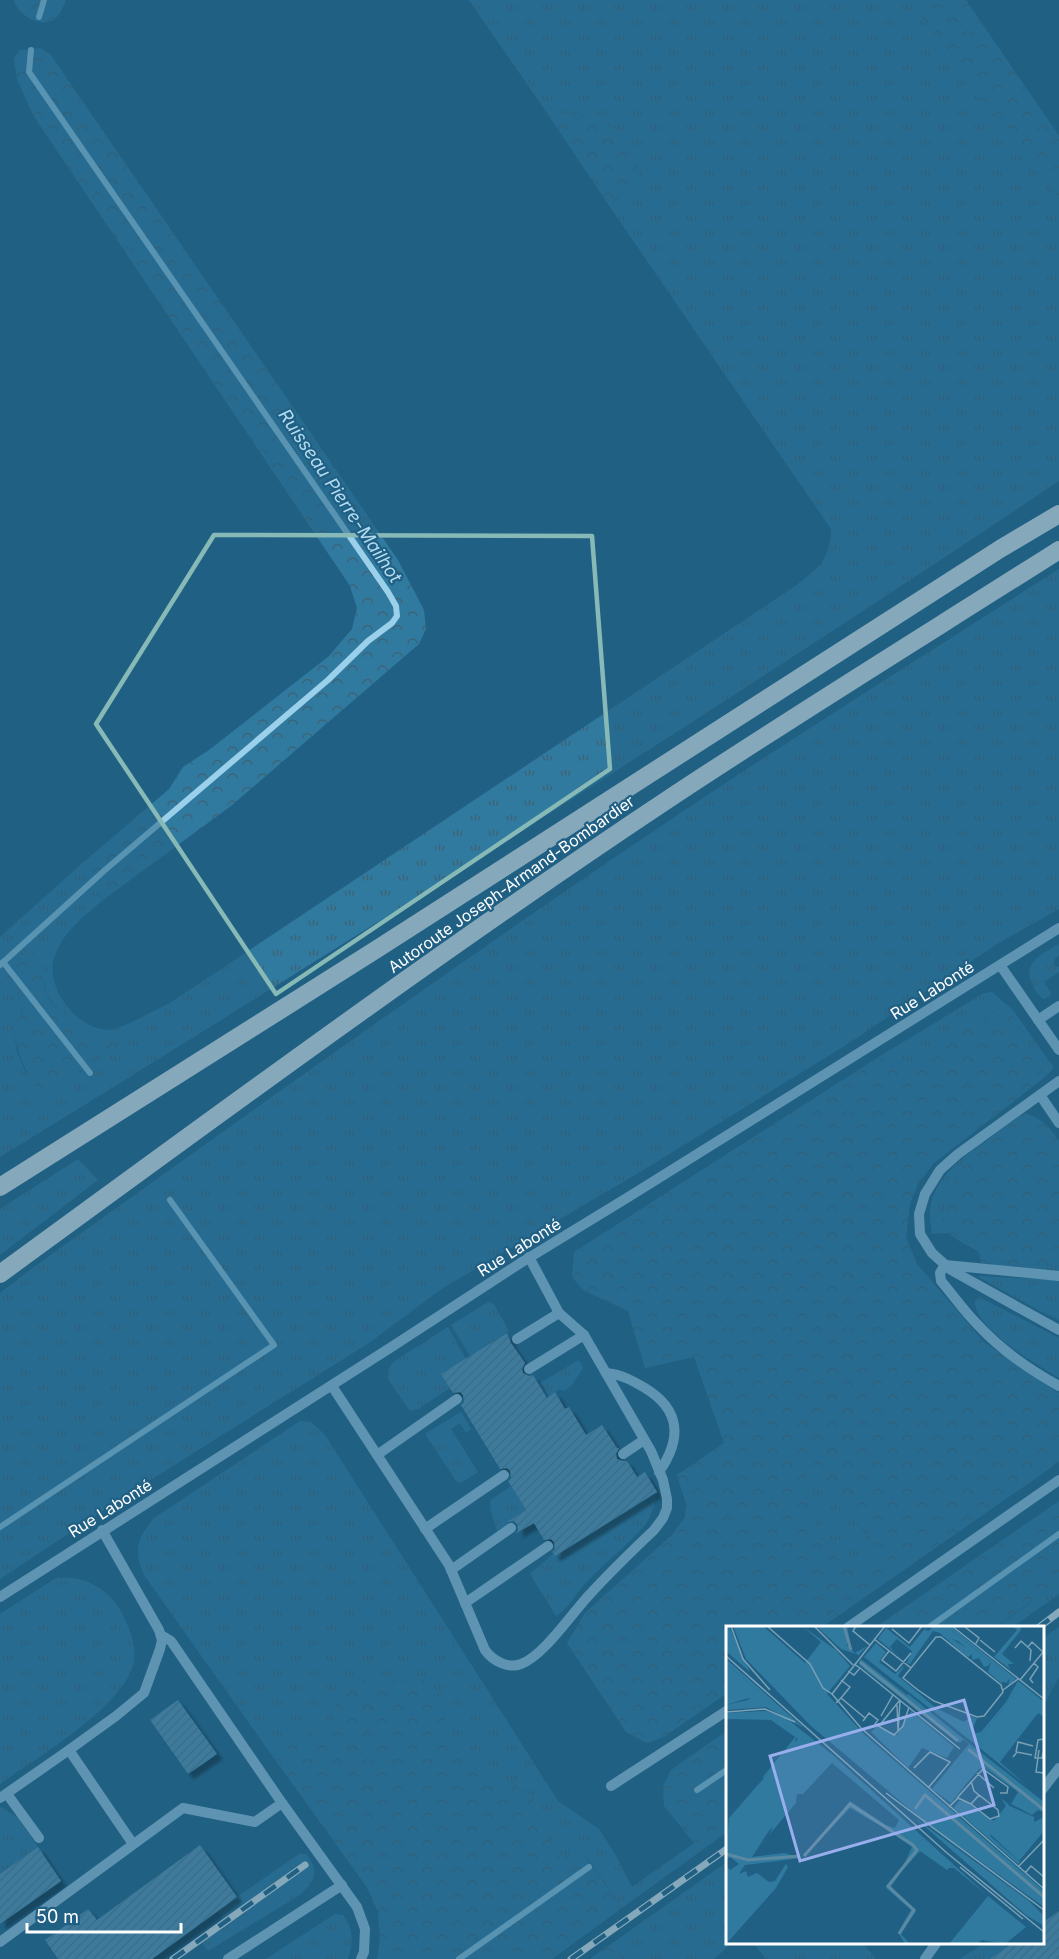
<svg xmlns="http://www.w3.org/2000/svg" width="1059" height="1959" font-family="Inter,sans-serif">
<defs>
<pattern id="grass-tufts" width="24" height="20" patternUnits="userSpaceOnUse" patternTransform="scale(1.5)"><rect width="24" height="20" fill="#307aa0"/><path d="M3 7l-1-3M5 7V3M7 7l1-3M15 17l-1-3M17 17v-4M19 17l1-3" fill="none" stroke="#3e6376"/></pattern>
<pattern id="forest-crowns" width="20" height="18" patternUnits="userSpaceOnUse" patternTransform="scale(1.5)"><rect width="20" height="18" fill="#307aa0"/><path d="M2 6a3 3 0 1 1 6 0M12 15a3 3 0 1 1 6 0" fill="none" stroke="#3e6376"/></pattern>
<pattern id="building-hatch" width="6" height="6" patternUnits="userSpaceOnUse" patternTransform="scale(1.5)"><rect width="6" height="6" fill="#629ab8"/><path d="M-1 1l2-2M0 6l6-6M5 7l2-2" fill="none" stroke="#5a7f92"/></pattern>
<filter id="shadow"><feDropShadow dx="5.5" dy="5.5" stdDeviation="1.5" flood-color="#0009"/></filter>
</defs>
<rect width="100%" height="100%" fill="#206084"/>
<g fill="url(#grass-tufts)" fill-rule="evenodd">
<path d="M469 0H908L956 60 993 120 1059 196V481C711 714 357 937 0 1157V937L78 867 103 900C84 916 64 931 55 955 42 987 81 1036 115 1029 127 1026 157 1009 170 1003L794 587C817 569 831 560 831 529L610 207 639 171 627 148 609 124 570 112 549 116ZM44 980C45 986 45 994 49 998 61 1018 99 1039 121 1044L26 1073 17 1052 13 1028 24 1012 22 1001Z"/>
<path d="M1059 569V909L997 944 846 1045 645 1169 440 1290 369 1343 133 1491 0 1579V1293L34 1267C249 1113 463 959 682 812 806 729 933 650 1059 569Z"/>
<path d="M1059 944V955L1054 960V965L1059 967V972L1044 982 1051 993 1049 997 1043 999C1038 995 1034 989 1032 983 1022 962 1044 953 1059 944Z"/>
<path d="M992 992 1012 1009 1054 1068 1045 1077 1006 1007 901 1064 877 1058 984 993Z"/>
<path d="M985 1140 943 1220 948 1233 932 1234C931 1227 929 1218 930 1210 933 1178 962 1159 985 1140Z"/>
<path d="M78 1159 98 1180 0 1255V1209Z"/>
<path d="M981 1263 1059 1265V1273Z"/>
<path d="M977 1276 1059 1280V1320L1038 1310Z"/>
<path d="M979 1297 1059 1338V1378C1038 1365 972 1327 975 1300Z"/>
<path d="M488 1302 493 1303 509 1331 470 1356 451 1325Z"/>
<path d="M448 1327 466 1359 450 1388 418 1409 410 1411 388 1379V1371L393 1362Z"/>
<path d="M579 1360 583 1368 572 1385 564 1391 559 1389 547 1398 538 1384Z"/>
<path d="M461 1412 471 1429 466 1433 460 1423 451 1429 478 1472 461 1483 456 1481 425 1434Z"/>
<path d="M300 1421 311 1422 325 1435 558 1801 599 1829 615 1854 632 1887 727 1820V1832L622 1908 585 1855H558L537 1818 533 1797 509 1781 478 1772 454 1749 445 1727 442 1695 424 1679 376 1683 356 1678 333 1719 271 1754 144 1575C133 1549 137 1539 154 1518Z"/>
<path d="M806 1469 812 1471 881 1552 862 1569 838 1545 820 1538 805 1499Z"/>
<path d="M511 1486 526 1510 507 1522 509 1524 497 1531 490 1508 491 1500Z"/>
<path d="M657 1492C655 1502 653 1513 647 1522 629 1546 603 1563 584 1585 575 1595 568 1609 556 1616L530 1574 553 1554 555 1556Z"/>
<path d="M56 1578C63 1578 71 1577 79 1579 97 1583 115 1598 123 1615 129 1629 136 1643 134 1659 130 1703 35 1759 0 1784V1614Z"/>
<path d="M1059 1582V1594L1013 1627 996 1628Z"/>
<path d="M1059 1627V1677L1043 1707V1638Z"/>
<path d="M2 1807 18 1818 38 1847 0 1874V1808Z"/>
<path d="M299 1854H306C321 1872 314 1881 300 1895L208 1951 202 1943 308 1867 305 1861 223 1920 217 1911Z"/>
<path d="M727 1862 728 1942 732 1943 714 1959H621L619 1955 618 1939Z"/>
<path d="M335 1914 343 1915C354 1929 353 1943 348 1959H266Z"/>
<path d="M753 1943H863L876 1959H766Z"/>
<path d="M984 1943H1004L1007 1947 990 1959H960Z"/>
</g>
<g fill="url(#forest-crowns)" fill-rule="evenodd">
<path d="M14 0H66C63 7 60 16 53 20 39 28 17 14 14 0Z"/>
<path d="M908 0H966L1059 136V196L993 120 956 60Z"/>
<path d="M40 48 50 54 398 560 424 610 426 629 419 644 231 806 103 900 78 867 169 789 183 767 209 750 329 656 352 629 357 608 350 586 33 115 17 79 14 58 20 50Z"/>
<path d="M570 112C578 113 587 114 594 116 617 124 628 151 639 171L633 184 617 197 610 207 549 116Z"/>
<path d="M33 950 43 954C44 967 42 984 47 996 55 1014 104 1040 122 1045L43 1097C26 1073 18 1057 13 1028L24 1012C21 997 10 990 5 975L15 959Z"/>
<path d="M1006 1006 1045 1077 934 1163 918 1184 910 1204 906 1237 917 1264 984 1342 1059 1393V1462L822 1627 728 1628 727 1693 664 1737 647 1743 626 1732 567 1643 585 1613 673 1534 685 1517 686 1504 677 1475 724 1443 694 1357 645 1368 628 1311 583 1290 572 1277 574 1252 877 1058 901 1064ZM806 1470 813 1472 881 1552 862 1569 838 1545 820 1538 805 1499Z"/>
<path d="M1025 1113C1041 1118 1050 1127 1059 1141V1265L981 1263 979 1252C971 1247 952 1238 948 1232 942 1224 944 1214 946 1205 953 1160 991 1136 1025 1113Z"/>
<path d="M1059 1501V1582L996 1627H876Z"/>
<path d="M356 1678 376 1683 424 1679 442 1695 445 1727 454 1749 478 1772 509 1781 533 1797 537 1818 558 1855H584L622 1908 552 1959H377L380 1939 378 1912 366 1886 271 1754 333 1719 337 1681Z"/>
<path d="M727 1731V1820L695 1844 664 1806 663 1787 671 1770Z"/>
<path d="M618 1939 619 1955 621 1959H590Z"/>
</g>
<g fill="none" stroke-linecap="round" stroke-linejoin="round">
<g stroke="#9bd0eb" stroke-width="6">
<path d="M39 17 44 0"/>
<path d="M3 962 90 1073"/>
<path d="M0 965 105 870 328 680 368 641 392 623 397 616 396 606 388 592 29 72 31 50"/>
<path d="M0 1527 274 1345 170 1200"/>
<path d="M928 1628 1059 1534"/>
<path d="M697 1790 728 1769"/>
<path d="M459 1959 589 1867"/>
</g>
</g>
<g fill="url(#building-hatch)" filter="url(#shadow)">
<path d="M507 1333 511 1343 525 1363 522 1369 523 1373 529 1376 533 1375 547 1398 555 1392 565 1409 569 1407 586 1435 602 1425 617 1448H619L616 1454 617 1459 623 1461H627L637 1477 645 1472 657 1492 555 1556 552 1552 555 1549 554 1542 551 1539 544 1540 534 1523 515 1534 518 1531 517 1524 514 1521 507 1522 526 1510 508 1481 511 1478 510 1471 507 1468 500 1469 461 1405 464 1402 463 1395 460 1392 453 1393 441 1374Z"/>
<path d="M178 1700 217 1754 188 1774 150 1720Z"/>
<path d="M200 1845 237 1897 152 1959H58L45 1940 88 1909 97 1920Z"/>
<path d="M38 1847 61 1881 0 1924V1874Z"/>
<path d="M1059 1911V1959H990L1014 1942H1042V1923Z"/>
</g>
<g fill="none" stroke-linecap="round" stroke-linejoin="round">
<g stroke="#a8d3e9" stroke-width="10">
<path d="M1000 965 1059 1050"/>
<path d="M1038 1020 1059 1006"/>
<path d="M1059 1081 958 1154 940 1170 925 1194 919 1214 920 1234 932 1253 951 1270 1059 1330"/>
<path d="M1040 1095 1059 1123"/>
<path d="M945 1265 940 1273 941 1281C953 1295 964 1311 977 1324 1000 1349 1030 1370 1059 1386"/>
<path d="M945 1265 1059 1276"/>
<path d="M517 1339 559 1313 529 1257"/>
<path d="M529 1369 584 1335"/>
<path d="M606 1373C621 1374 633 1381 645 1388 681 1410 682 1439 659 1472"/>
<path d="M332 1386 449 1565 485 1650C493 1661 508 1669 521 1664 544 1656 574 1610 592 1592 612 1570 633 1550 654 1530L663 1518 667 1508V1499L663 1480 651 1451 584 1335 559 1313"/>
<path d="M623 1454 644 1440"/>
<path d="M377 1455 457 1399"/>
<path d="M425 1529 504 1475"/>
<path d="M102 1530 159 1630 162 1640 160 1649 144 1693 116 1716 69 1750 133 1844"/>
<path d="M451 1570 511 1528"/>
<path d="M0 1597 393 1346 522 1262 630 1196 1059 928"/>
<path d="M465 1603 548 1546"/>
<path d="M847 1628 1059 1480"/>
<path d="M161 1635 171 1641 282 1803 357 1907 365 1929 364 1952 361 1959"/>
<path d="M611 1786 728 1710"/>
<path d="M1042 1790 1059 1768"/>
<path d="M7 1794 39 1838"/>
<path d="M0 1798 69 1750"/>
<path d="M0 1942 183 1808 255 1822 282 1803"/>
<path d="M228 1959 342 1885"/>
<path d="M925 1959 937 1942"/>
</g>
<g stroke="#fff" stroke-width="18">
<path d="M0 1187 377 949 1000 549 1059 514"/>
<path d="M0 1274C222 1112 444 948 673 796 800 712 930 632 1059 550"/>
</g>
<g stroke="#fff" stroke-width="7">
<g id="rail">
<path d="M1038 1628 1059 1612"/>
<path d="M173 1959 305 1865"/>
<path d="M571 1959 728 1848"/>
</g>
</g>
<use href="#rail" stroke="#206084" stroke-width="4.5" stroke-dasharray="14" stroke-linecap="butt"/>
</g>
<path d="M0 0H1059V1959H0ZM214 535 592 536 610 769 276 994 96 724Z" fill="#206084" fill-opacity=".55" fill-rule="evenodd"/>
<path fill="none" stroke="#87bab6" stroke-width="4.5" stroke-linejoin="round" d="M214 535 592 536 610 769 276 994 96 724Z"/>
<g text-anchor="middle" stroke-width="4.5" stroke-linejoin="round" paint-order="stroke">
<g font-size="16" fill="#fff" stroke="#206084">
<text transform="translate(511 884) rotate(-35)" y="6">Autoroute Joseph-Armand-Bombardier</text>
<text transform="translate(932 990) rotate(-32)" y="6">Rue Labonté</text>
<text transform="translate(519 1247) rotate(-32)" y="6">Rue Labonté</text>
<text transform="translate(110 1508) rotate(-32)" y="6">Rue Labonté</text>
</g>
<g font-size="18" font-style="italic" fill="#b3dcf1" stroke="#206084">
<text transform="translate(340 496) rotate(56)" y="6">Ruisseau Pierre-Mailhot</text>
</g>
</g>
<g transform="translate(726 1626)">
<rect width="318" height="318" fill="#206084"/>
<path d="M0 0H3L24 46 0 25ZM7 0H37L79 37 95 16 76 0 110 24 124 40 101 68 139 109 318 265V281L198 195 85 100 20 33ZM90 0H102L129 27 141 20 133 29 115 23ZM201 0 199 4 203 5 207 0H224L290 53 282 60 284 52 275 57 262 46 265 36 221 1 226 13 239 21 236 27 214 7 207 5 184 38 181 37 186 25 171 13 164 21 170 28 152 13 160 2 184 21ZM287 0H295V4L276 28 288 38H282L284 43 268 31 291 4ZM150 17 160 26 153 36 169 48 179 39 172 50 210 82 238 96 245 90 251 93 245 106 248 108 255 106 280 76 292 55 296 58 249 118 138 31ZM0 33 78 102 40 81 0 84V79L22 74 31 64 0 38ZM182 68 245 119 229 143 240 158 225 177 206 163 243 118 180 72ZM40 85 60 92 108 130 262 270 228 242H223L226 239 197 213 186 219 190 224 178 238 186 221 158 202 160 199 169 202 173 194 106 137 77 168H71L70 177 43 209 47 201 17 229 0 225 3 192 72 113 45 94 0 93V87ZM275 172 284 180 264 210 294 236 292 238 228 182 233 175H239L268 195 280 180ZM188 191 303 275 318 290V300L300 289ZM173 244 175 246 165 261 190 285 175 308 184 318H179L172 306 185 284 160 262Z" fill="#307aa0"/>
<path d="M121 0 124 15 120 19 102 1ZM221 1 265 36 262 40 258 41 253 32 246 34V28L242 31 236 27 239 21 232 15 216 10ZM135 33 237 113 234 117 143 47 133 38ZM0 38 31 64 26 71 0 79ZM268 39 284 52 280 57 264 48ZM296 58 318 76V91L312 87 274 136 302 161 249 118ZM185 85 228 121 221 132 196 122 182 142 145 106 151 100 171 109ZM70 110 69 120 45 148 36 152ZM245 119 318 176V186L312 184 306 189 285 178 292 166 259 142 253 143 240 158 231 153 228 145ZM124 175 160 199 158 202 124 182 78 231ZM284 180 308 191V196L318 191V205L293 235 261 205ZM46 200 26 231 58 227 75 232 19 239 13 248 20 245 22 251 31 247 43 256 49 255 60 238 62 241 50 262 0 318V239L4 244 13 238 4 231 0 234V225L18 228ZM197 213 227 238 221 244 194 225 175 246 173 244 189 224 185 219ZM262 270 300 301 279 318 256 314 251 318H223Z" fill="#307aa0"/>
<path fill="none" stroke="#5c89a2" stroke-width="3" d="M118 0 125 24M134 36 232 115M242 123 318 184M189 183 199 169 318 271M0 228 22 234 74 230M78 230 124 178 187 219 191 224 162 260 188 284 173 308"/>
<path fill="none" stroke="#79a0b5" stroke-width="1.5" d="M5 0 17 33 44 64M41 0 84 38 97 62 106 68M88 0 127 39M130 0 127 5 144 19M226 0 318 73M239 1 253 12 249 19M166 3 183 17 196 0M148 13 185 42 210 11H215L275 59 277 66 258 90 251 91 208 75 192 64 177 52 185 42M254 14 269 26M302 21 306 16 317 26M289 22 295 15 305 24 304 35M163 25 156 34 170 45 185 27M0 30 221 227 318 306M134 42 234 123M122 45 128 49 134 42 128 38M115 54 124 61 115 72M294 54 318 25M307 57 304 53 312 41 308 37M277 64 292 53M106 68 135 102 318 263M106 68 159 0M110 77 115 72 139 92M171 79 172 104M0 86 39 83 69 96M155 90 167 69M137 95 143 87 152 94 149 98 168 109 177 100 183 81M153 100 174 74M172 105 174 75M318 113 312 114 309 132H316L318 124M313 124 310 146 318 147M290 126 292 116 307 120M287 131 291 126 306 129M188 142 204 126 224 136 202 162M251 147 268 162M245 155 248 165 272 184 273 190 264 193 245 178M160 167 318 284M231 172 257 143 282 161 281 167H274M223 181 232 172 245 178 253 169M234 241 297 293M292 241 318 214M299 247 305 240 318 251"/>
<path fill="#99afed" fill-opacity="0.15" stroke="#99afed" stroke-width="3" d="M238 74 268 179 74 235 44 130Z"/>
<rect width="318" height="318" fill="none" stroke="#fff" stroke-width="3"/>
</g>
<path d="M27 1923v9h154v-9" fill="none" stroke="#ffffff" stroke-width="3"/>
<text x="36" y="1923" font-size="18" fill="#ffffff" stroke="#206084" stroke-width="4.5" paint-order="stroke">50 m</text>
</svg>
